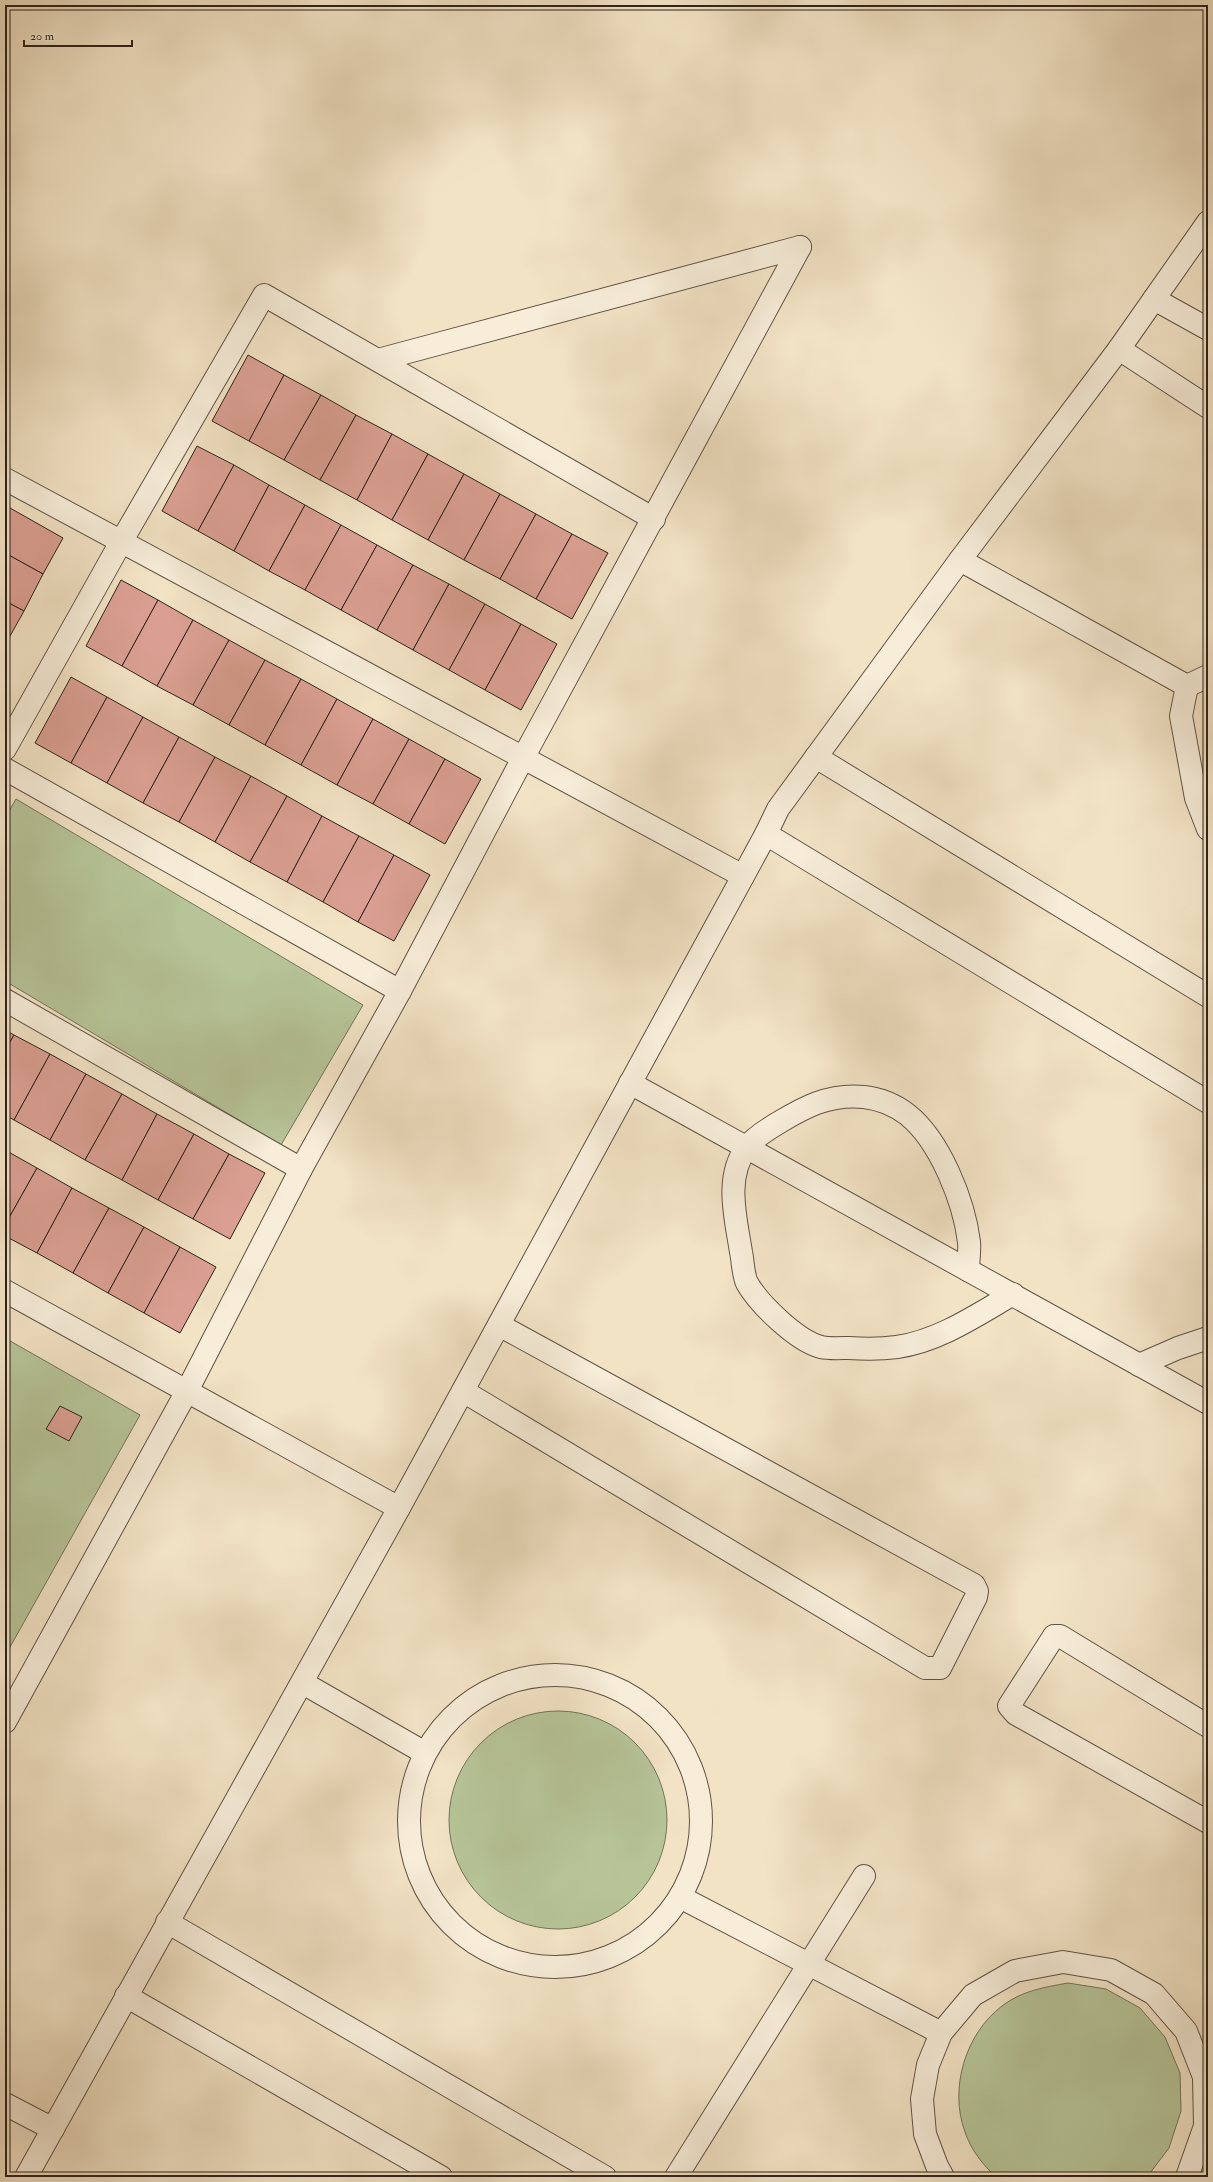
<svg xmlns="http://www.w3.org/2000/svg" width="1213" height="2182" font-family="'IM FELL Double Pica',serif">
<rect width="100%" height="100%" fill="#f2e3c5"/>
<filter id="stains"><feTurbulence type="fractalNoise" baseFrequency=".005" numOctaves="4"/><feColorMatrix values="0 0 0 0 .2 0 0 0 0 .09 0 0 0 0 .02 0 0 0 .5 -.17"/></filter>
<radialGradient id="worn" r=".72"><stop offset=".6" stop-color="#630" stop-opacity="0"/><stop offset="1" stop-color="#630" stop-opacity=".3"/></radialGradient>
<g fill="#b6c498" stroke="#72745a">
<path d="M16 799 363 1005 281 1145 5 981V818Z"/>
<path d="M5 1338 140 1415 5 1656Z"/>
<circle cx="558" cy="1820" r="109"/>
<path d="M1068 1983 1106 1989 1140 2008 1165 2037 1180 2073 1181 2111 1169 2148 1147 2177H996C983 2165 971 2150 965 2132 949 2089 965 2034 1002 2006 1021 1991 1045 1987 1068 1983Z"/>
</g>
<g fill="#da9f92" stroke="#2f231b">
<path d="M248 355 284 375 249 441 212 421Z"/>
<path d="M284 375 321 395 284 460 249 441Z"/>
<path d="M321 395 356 415 320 480 284 460Z"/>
<path d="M356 415 392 434 357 500 320 480Z"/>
<path d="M392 434 428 454 392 520 357 500Z"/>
<path d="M197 446 234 465 198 531 162 511Z"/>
<path d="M428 454 464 474 428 540 392 520Z"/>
<path d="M234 465 269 485 234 551 198 531Z"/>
<path d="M464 474 500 494 464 560 428 540Z"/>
<path d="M269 485 305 505 269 571 234 551Z"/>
<path d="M500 494 536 514 500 579 464 560Z"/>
<path d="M305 505 341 525 305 590 269 571Z"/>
<path d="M10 508 63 538 43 574 5 553V516Z"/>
<path d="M536 514 572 534 536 599 500 579Z"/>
<path d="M341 525 377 545 341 610 305 590Z"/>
<path d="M572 534 608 553 572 619 536 599Z"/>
<path d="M377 545 413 565 377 630 341 610Z"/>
<path d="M5 553 43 574 24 611 5 601Z"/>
<path d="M413 565 449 584 413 650 377 630Z"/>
<path d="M121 580 158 600 122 666 86 646Z"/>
<path d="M449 584 485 604 449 670 413 650Z"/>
<path d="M158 600 193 620 157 686 122 666Z"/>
<path d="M5 601 24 611 5 645Z"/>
<path d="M485 604 521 624 485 690 449 670Z"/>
<path d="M193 620 229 640 193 705 157 686Z"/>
<path d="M521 624 557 644 521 710 485 690Z"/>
<path d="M229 640 265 660 229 725 193 705Z"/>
<path d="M265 660 301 679 265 745 229 725Z"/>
<path d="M71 677 107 697 71 763 35 743Z"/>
<path d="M301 679 337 699 301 765 265 745Z"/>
<path d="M107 697 143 717 107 783 71 763Z"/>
<path d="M337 699 373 719 337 785 301 765Z"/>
<path d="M143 717 179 737 143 803 107 783Z"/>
<path d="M373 719 409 739 373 804 337 785Z"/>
<path d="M179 737 215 757 179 822 143 803Z"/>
<path d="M409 739 445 759 409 824 373 804Z"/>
<path d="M215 757 251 776 215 842 179 822Z"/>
<path d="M445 759 481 779 445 844 409 824Z"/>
<path d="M251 776 287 796 250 862 215 842Z"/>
<path d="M287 796 322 816 287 882 250 862Z"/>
<path d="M322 816 359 836 323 902 287 882Z"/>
<path d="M359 836 394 855 358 922 323 902Z"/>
<path d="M394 855 430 875 394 941 358 922Z"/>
<path d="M5 1030 14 1035 5 1051Z"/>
<path d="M14 1035 50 1054 14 1120 5 1115V1051Z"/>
<path d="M50 1054 86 1074 50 1140 14 1120Z"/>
<path d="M86 1074 122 1094 85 1160 50 1140Z"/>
<path d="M122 1094 157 1114 122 1180 85 1160Z"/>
<path d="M157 1114 194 1134 158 1200 122 1180Z"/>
<path d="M194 1134 229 1154 193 1219 158 1200Z"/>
<path d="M5 1150 37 1168 5 1225Z"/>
<path d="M229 1154 265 1173 230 1239 193 1219Z"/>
<path d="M37 1168 72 1188 37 1253 5 1236V1225Z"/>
<path d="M72 1188 109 1208 73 1273 37 1253Z"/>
<path d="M109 1208 144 1227 108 1293 73 1273Z"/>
<path d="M144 1227 180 1247 144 1313 108 1293Z"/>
<path d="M180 1247 216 1267 180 1333 144 1313Z"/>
<path d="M60 1406 82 1417 69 1441 46 1429Z"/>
</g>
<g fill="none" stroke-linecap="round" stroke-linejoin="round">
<g stroke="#605346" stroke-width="24">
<g id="minor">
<path d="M1154 299 1208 329"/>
<path d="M1119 349 1208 407"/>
<path d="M378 360 800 247"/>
<path d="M5 479 743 876"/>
<path d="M960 560 1187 686"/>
<path d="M1187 686 1181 716 1196 798 1208 829"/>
<path d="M1187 686 1208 676"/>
<path d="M5 749 121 542 264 295 654 519"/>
<path d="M816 757 1208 996"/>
<path d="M5 769 400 991"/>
<path d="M766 834 1208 1102"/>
<path d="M5 1000 301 1169"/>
<path d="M630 1083 1208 1403"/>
<path d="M968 1270C968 1261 970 1251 969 1242 964 1201 940 1141 908 1115 881 1094 848 1092 817 1103 801 1109 757 1133 747 1147 724 1177 736 1219 741 1252 743 1261 743 1275 747 1283 759 1304 797 1341 821 1347 830 1349 841 1348 849 1348 865 1349 882 1349 897 1347 939 1341 977 1315 1013 1294"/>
<path d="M5 1291 399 1508"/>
<path d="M1139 1365 1178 1348 1208 1338"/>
<path d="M463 1391 925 1668H940L976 1597 977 1591 974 1585 499 1325"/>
<circle cx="555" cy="1821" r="146"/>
<path d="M303 1683 425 1753"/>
<path d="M5 1722 187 1391 301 1169 400 991 523 758 800 247"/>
<path d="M1208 1726 1060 1636H1054L1009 1706 1016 1714 1208 1822"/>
<path d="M680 1897 941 2033"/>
<path d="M167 1922 605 2177"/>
<path d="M126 1996 441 2177"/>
<path d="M5 2104 53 2129"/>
<path d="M26 2177 399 1508 766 834 778 809 960 560 1119 349 1208 222"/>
<path d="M676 2177 864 1876"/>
<path d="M943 2177 937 2166 925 2134 922 2099 928 2065 941 2033 973 1995 1015 1971 1063 1962 1111 1970 1154 1994 1186 2031 1204 2077 1205 2126 1187 2177"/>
</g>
</g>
<use href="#minor" stroke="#f7edd9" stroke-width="22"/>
</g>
<rect width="1213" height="2182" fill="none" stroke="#f2e3c5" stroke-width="20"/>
<rect x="6" y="6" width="1201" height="2170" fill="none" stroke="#2f231b" stroke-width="2"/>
<rect x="10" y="10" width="1193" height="2162" fill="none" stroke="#2f231b"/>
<path d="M24 40v6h108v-6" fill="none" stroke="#2f231b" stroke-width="2"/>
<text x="30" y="40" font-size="12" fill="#2f231b" stroke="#f7edd9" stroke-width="3" paint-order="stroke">20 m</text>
<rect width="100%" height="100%" filter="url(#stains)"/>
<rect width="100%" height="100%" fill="url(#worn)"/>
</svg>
